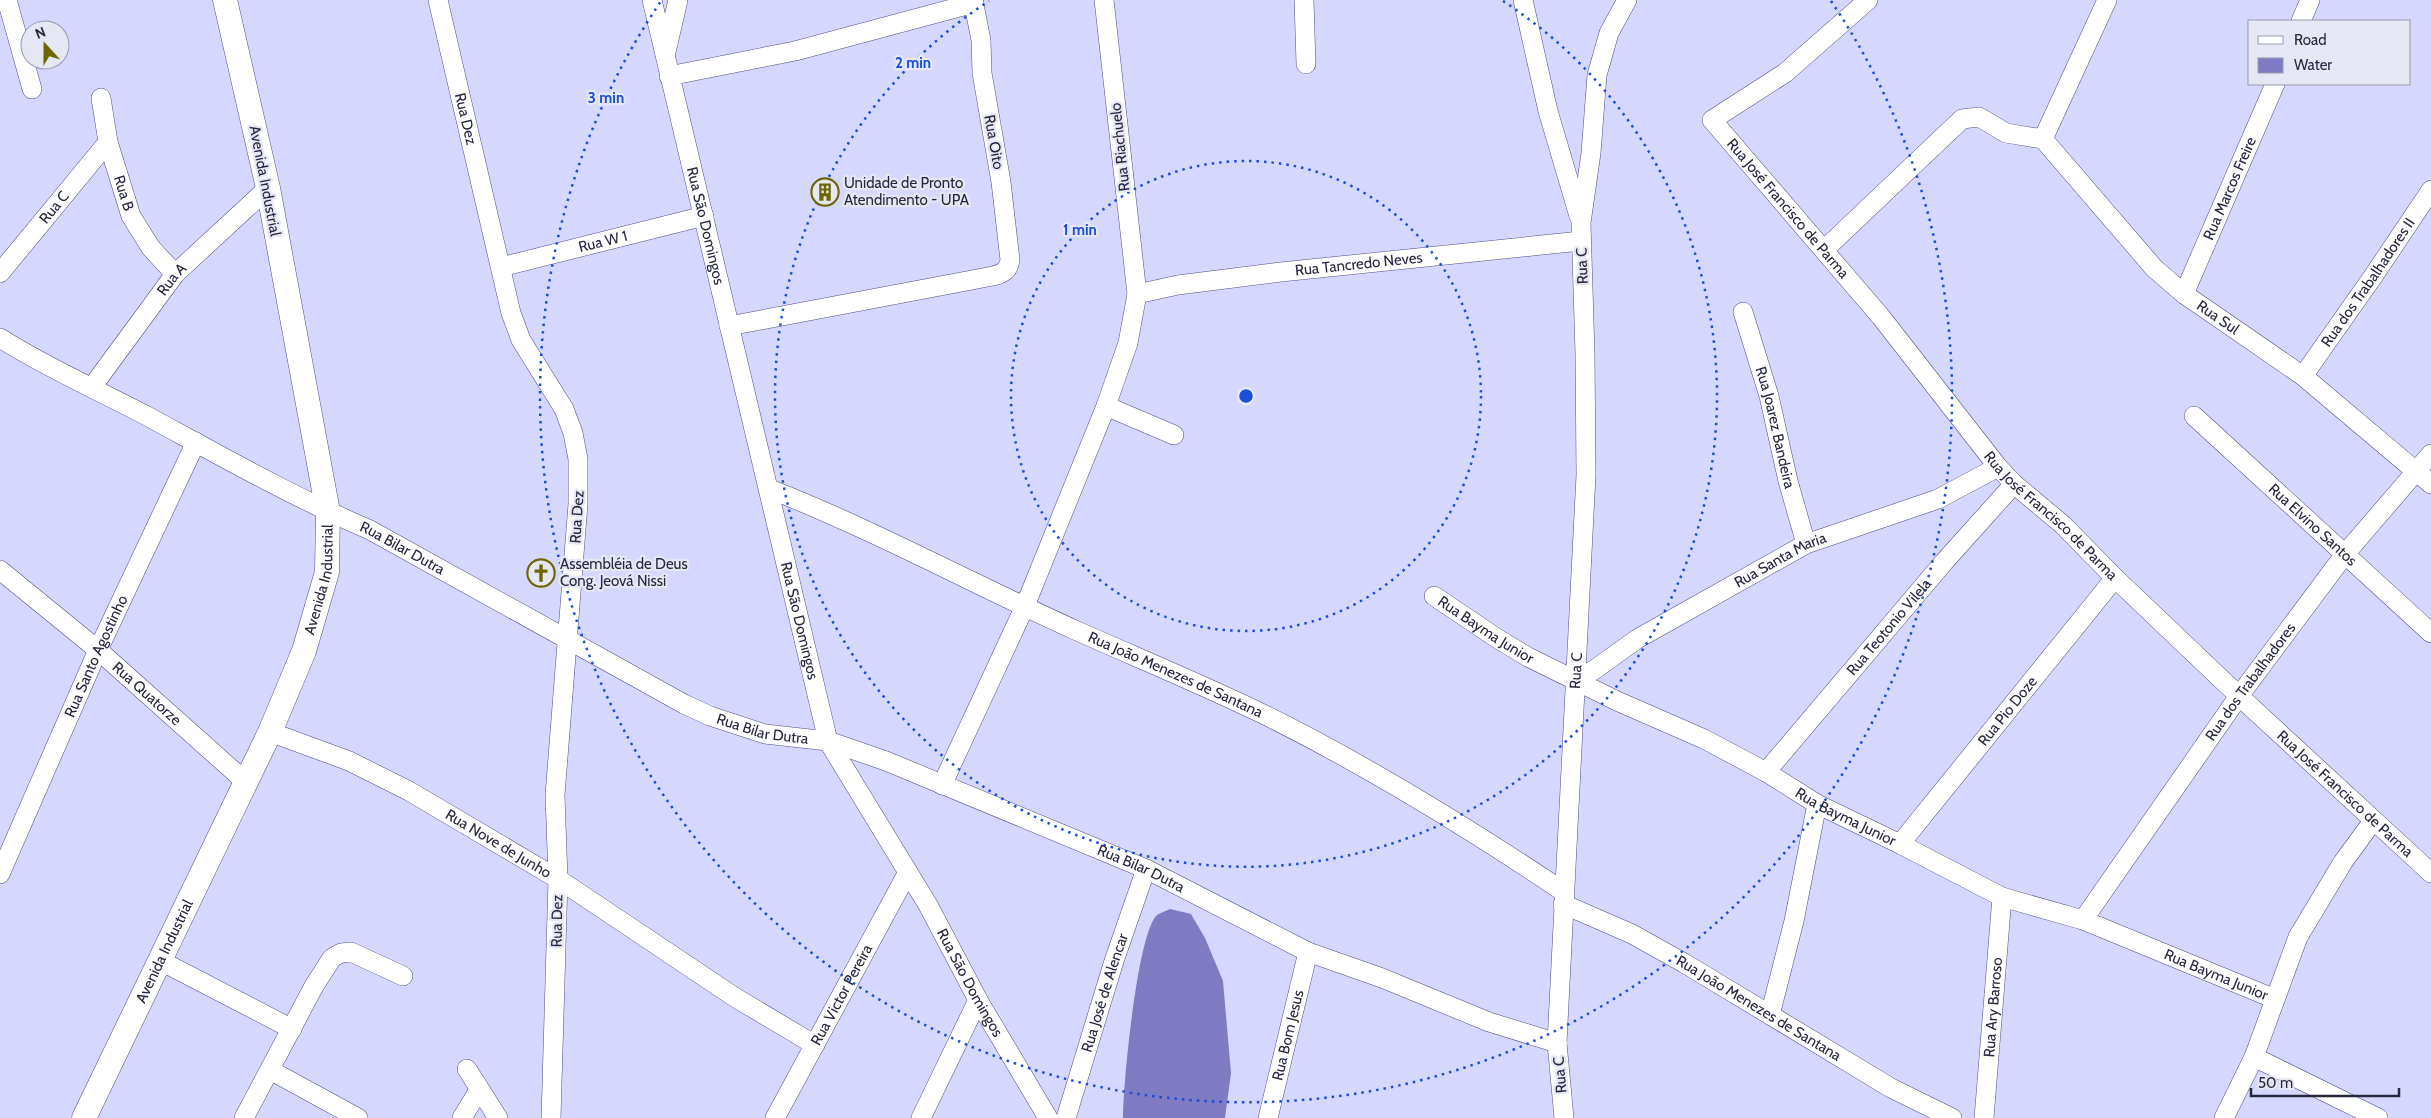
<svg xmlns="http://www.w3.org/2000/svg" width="2431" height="1118" font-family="Cabin,sans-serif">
<rect width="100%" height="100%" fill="#d6d7ff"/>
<path fill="#7e7bc3" d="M1170 909 1191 914 1205 938 1223 981 1231 1073 1225 1118H1123C1123 1084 1137 938 1156 916 1159 913 1166 911 1170 909Z"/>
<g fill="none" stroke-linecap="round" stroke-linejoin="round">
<g stroke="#504d86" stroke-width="20">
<g id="minor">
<path d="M7 0 32 89"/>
<path id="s1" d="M438 0 511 313 521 340 564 409 573 433 578 459V504L555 795 558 879 551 1118"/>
<path id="s2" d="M652 0 828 741 928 905 978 1000 1048 1118"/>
<path d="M1304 0 1306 64"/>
<path d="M1523 0 1548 111 1579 216"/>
<path id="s3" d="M1868 0 1785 73 1712 120 1881 317 1998 467 2014 484 2063 525 2115 578 2239 696 2431 873"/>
<path d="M2301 21 2310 0"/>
<path d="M666 52 678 0"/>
<path d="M669 76 795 51 974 3"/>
<path id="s4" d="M101 98 108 142 131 216 151 248 175 274"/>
<path id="s5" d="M2043 139 2154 268 2184 294 2303 376 2431 484"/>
<path d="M2043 139 2107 0"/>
<path d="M1824 250 1962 119 1979 117 2006 133 2043 139"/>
<path id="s6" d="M501 267 704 216"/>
<path id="s7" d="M0 273 108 142"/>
<path id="s8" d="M1137 294 1178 285 1281 272 1581 241"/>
<path id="s9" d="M2184 294 2275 84"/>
<path id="s10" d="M1743 312 1769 396 1788 481 1806 544"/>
<path d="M729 326 993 276C1002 274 1009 270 1010 260L1001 182 982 73 981 40 973 0"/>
<path id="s11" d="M0 338C47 368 98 390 147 416 221 456 293 497 370 530L684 704 710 716 765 734 828 741 886 761 1146 869 1308 952 1382 978 1489 1022 1557 1043"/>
<path id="s12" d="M2303 376 2374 275 2431 190"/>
<path id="s13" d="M92 387 175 274 268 188"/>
<path d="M1106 406 1174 435"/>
<path id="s14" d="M2194 416 2431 633"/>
<path id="s15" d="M770 489C874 530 973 584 1075 630 1138 658 1201 684 1263 714 1368 766 1467 827 1564 892"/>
<path id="s16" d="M0 570 98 650 247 783"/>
<path id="s17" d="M1434 596 1498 639 1528 657 1617 701 1704 739 1766 772 1817 804 1900 844 2002 897 2083 920 2275 999"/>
<path id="s18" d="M1577 679 1594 670 1637 639 1806 544 1938 499 1998 467"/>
<path id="s19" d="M270 732 349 761 409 791 558 879 736 998 815 1045"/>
<path id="s20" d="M1766 772 1944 562 2014 484"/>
<path d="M942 785 1025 606 1106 406 1128 343 1137 294 1104 0"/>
<path id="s21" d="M1900 844 2115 578"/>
<path id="s22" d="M0 874 98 650 196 442"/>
<path id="s23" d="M1563 904 1632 934 1684 963 1891 1088 1952 1118"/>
<path id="s24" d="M2083 920 2239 696 2345 554 2431 454"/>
<path d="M161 961 292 1029"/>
<path d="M1770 1015 1794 921 1817 804"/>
<path d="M2254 1057 2378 1118"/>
<path d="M467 1069 498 1118"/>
<path d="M270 1070 358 1118"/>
<path d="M244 1118 314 986 332 958 341 953 351 952 403 976"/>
<path d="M462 1118 479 1090"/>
<path id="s25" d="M775 1118 908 872"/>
<path d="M921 1118 978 1000"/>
<path id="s26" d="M1066 1118 1114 961 1146 869"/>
<path id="s27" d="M1268 1118 1308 952"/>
<path id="s28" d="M1564 1118 1557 1043 1586 475 1585 354 1581 223 1591 153 1597 75 1609 33 1627 0"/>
<path id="s29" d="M1984 1118 2002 897"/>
<path d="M2224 1118 2254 1057 2298 937 2343 862 2373 821"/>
</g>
</g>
<g stroke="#504d86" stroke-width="25">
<g id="tertiary">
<path id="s30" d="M84 1118 270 732 304 651 327 572 328 512 268 188 225 0"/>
</g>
</g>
<use href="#minor" stroke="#fff" stroke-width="19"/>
<use href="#tertiary" stroke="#fff" stroke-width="24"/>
</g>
<g fill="none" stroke="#1d4ed8" stroke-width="2.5" stroke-dasharray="2.5 5">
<circle cx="1246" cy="396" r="235"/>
<path d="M1503 1A471 471 0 1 1 989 1"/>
<path d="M1831 1A706 706 0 1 1 661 1"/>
</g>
<defs>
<g id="building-ring" transform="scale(1.4375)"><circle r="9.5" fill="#e6e7f4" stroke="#6e6700" stroke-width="1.5"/><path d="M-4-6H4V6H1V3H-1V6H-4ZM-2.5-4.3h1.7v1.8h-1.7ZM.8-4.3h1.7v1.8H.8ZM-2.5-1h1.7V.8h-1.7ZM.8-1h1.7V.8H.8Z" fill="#6e6700"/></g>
<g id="church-ring" transform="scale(1.4375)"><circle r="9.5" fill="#e6e7f4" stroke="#6e6700" stroke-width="1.5"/><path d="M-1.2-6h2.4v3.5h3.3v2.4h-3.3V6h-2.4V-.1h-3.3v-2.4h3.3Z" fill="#6e6700"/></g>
</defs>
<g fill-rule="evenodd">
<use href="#building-ring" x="825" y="192"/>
<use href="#church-ring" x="541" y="573"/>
</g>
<g text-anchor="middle" stroke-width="4.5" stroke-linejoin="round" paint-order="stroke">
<g font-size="15" fill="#27263f" stroke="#e6e7f4">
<text dy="5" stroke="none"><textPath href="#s1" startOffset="122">Rua Dez</textPath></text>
<text transform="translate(994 142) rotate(80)" y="5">Rua Oito</text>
<text transform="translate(1120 147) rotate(-96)" y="5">Rua Riachuelo</text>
<text transform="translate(265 181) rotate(79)" y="5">Avenida Industrial</text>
<text dy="5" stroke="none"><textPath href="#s9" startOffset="115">Rua Marcos Freire</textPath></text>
<text dy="5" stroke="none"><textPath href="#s4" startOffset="98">Rua B</textPath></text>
<text dy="5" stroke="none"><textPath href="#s7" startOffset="85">Rua C</textPath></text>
<text dy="5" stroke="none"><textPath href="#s3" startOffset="314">Rua José Francisco de Parma</textPath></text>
<text dy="5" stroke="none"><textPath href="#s2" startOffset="232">Rua São Domingos</textPath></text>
<text dy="5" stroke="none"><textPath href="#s6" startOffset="105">Rua W 1</textPath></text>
<text dy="5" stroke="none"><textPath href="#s8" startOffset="224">Rua Tancredo Neves</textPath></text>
<text transform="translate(1582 266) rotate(-92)" y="5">Rua C</text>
<text dy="5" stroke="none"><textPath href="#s13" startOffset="134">Rua A</textPath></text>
<text dy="5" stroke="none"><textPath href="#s12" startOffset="114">Rua dos Trabalhadores II</textPath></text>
<text dy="5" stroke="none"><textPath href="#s5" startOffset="251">Rua Sul</textPath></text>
<text dy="5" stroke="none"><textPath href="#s10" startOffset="120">Rua Joarez Bandeira</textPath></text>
<text dy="5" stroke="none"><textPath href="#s3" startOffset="719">Rua José Francisco de Parma</textPath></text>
<text transform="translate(577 517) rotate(-86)" y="5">Rua Dez</text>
<text dy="5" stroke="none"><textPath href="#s14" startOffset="161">Rua Elvino Santos</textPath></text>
<text dy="5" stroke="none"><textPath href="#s11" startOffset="454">Rua Bilar Dutra</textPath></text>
<text dy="5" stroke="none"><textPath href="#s18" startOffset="236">Rua Santa Maria</textPath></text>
<text dy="5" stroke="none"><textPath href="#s30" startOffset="590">Avenida Industrial</textPath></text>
<text dy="5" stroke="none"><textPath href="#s2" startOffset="638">Rua São Domingos</textPath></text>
<text dy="5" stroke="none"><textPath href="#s20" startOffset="190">Rua Teotonio Vilela</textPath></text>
<text dy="5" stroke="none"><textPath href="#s17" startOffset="62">Rua Bayma Junior</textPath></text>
<text dy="5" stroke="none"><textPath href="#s22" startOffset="238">Rua Santo Agostinho</textPath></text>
<text dy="5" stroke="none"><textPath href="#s28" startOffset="448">Rua C</textPath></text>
<text dy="5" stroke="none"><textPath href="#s15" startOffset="446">Rua João Menezes de Santana</textPath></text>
<text dy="5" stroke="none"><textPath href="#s24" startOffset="291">Rua dos Trabalhadores</textPath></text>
<text dy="5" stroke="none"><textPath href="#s16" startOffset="192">Rua Quatorze</textPath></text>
<text dy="5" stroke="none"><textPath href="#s21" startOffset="171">Rua Pio Doze</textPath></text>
<text dy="5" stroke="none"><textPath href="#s11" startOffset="859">Rua Bilar Dutra</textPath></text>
<text dy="5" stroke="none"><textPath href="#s3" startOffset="1124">Rua José Francisco de Parma</textPath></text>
<text dy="5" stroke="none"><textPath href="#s17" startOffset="468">Rua Bayma Junior</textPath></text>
<text dy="5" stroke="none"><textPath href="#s19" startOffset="255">Rua Nove de Junho</textPath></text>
<text dy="5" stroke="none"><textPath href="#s11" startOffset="1264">Rua Bilar Dutra</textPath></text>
<text transform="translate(557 921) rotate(-89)" y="5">Rua Dez</text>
<text dy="5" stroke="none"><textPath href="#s30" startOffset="185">Avenida Industrial</textPath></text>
<text dy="5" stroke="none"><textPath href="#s17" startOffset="872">Rua Bayma Junior</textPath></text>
<text dy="5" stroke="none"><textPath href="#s2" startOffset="1042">Rua São Domingos</textPath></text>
<text dy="5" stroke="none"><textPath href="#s26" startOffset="131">Rua José de Alencar</textPath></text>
<text dy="5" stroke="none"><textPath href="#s25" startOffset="140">Rua Victor Pereira</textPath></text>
<text dy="5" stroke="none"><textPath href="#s23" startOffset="222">Rua João Menezes de Santana</textPath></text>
<text dy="5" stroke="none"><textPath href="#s29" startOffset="111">Rua Ary Barroso</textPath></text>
<text dy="5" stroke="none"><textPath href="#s27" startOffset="85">Rua Bom Jesus</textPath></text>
<text transform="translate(1560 1075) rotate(-95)" y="5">Rua C</text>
</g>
<g font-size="15" fill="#27263f" stroke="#e6e7f4" text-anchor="start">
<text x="844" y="188">Unidade de Pronto<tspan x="844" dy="17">Atendimento - UPA</tspan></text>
<text x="560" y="569">Assembléia de Deus<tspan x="560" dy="17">Cong. Jeová Nissi</tspan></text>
</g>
</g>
<circle cx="1246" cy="396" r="8" fill="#1d4ed8" stroke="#e6e7f4" stroke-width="2.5"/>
<g font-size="15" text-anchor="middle" font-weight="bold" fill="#1d4ed8" stroke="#e6e7f4" stroke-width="4.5" stroke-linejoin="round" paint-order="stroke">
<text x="913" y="68">2 min</text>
<text x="606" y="103">3 min</text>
<text x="1080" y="235">1 min</text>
</g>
<rect x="2248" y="20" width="162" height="65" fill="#e6e7f4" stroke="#9a9aac"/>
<rect x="2258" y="36" width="25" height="8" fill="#ffffff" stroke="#9a9aac"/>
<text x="2294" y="45" font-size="15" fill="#27263f">Road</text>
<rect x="2258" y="58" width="25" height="15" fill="#7e7bc3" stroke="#9a9aac"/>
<text x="2294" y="70" font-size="15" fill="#27263f">Water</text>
<g transform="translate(45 45) rotate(339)"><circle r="24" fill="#e6e7f4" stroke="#9a9aac"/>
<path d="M0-4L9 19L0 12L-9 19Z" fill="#6e6700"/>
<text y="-8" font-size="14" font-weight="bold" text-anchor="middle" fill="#27263f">N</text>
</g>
<path d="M2251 1088v8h148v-8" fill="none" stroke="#27263f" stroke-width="2.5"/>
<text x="2258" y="1088" font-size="15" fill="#27263f" stroke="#e6e7f4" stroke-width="4" paint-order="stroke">50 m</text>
</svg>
